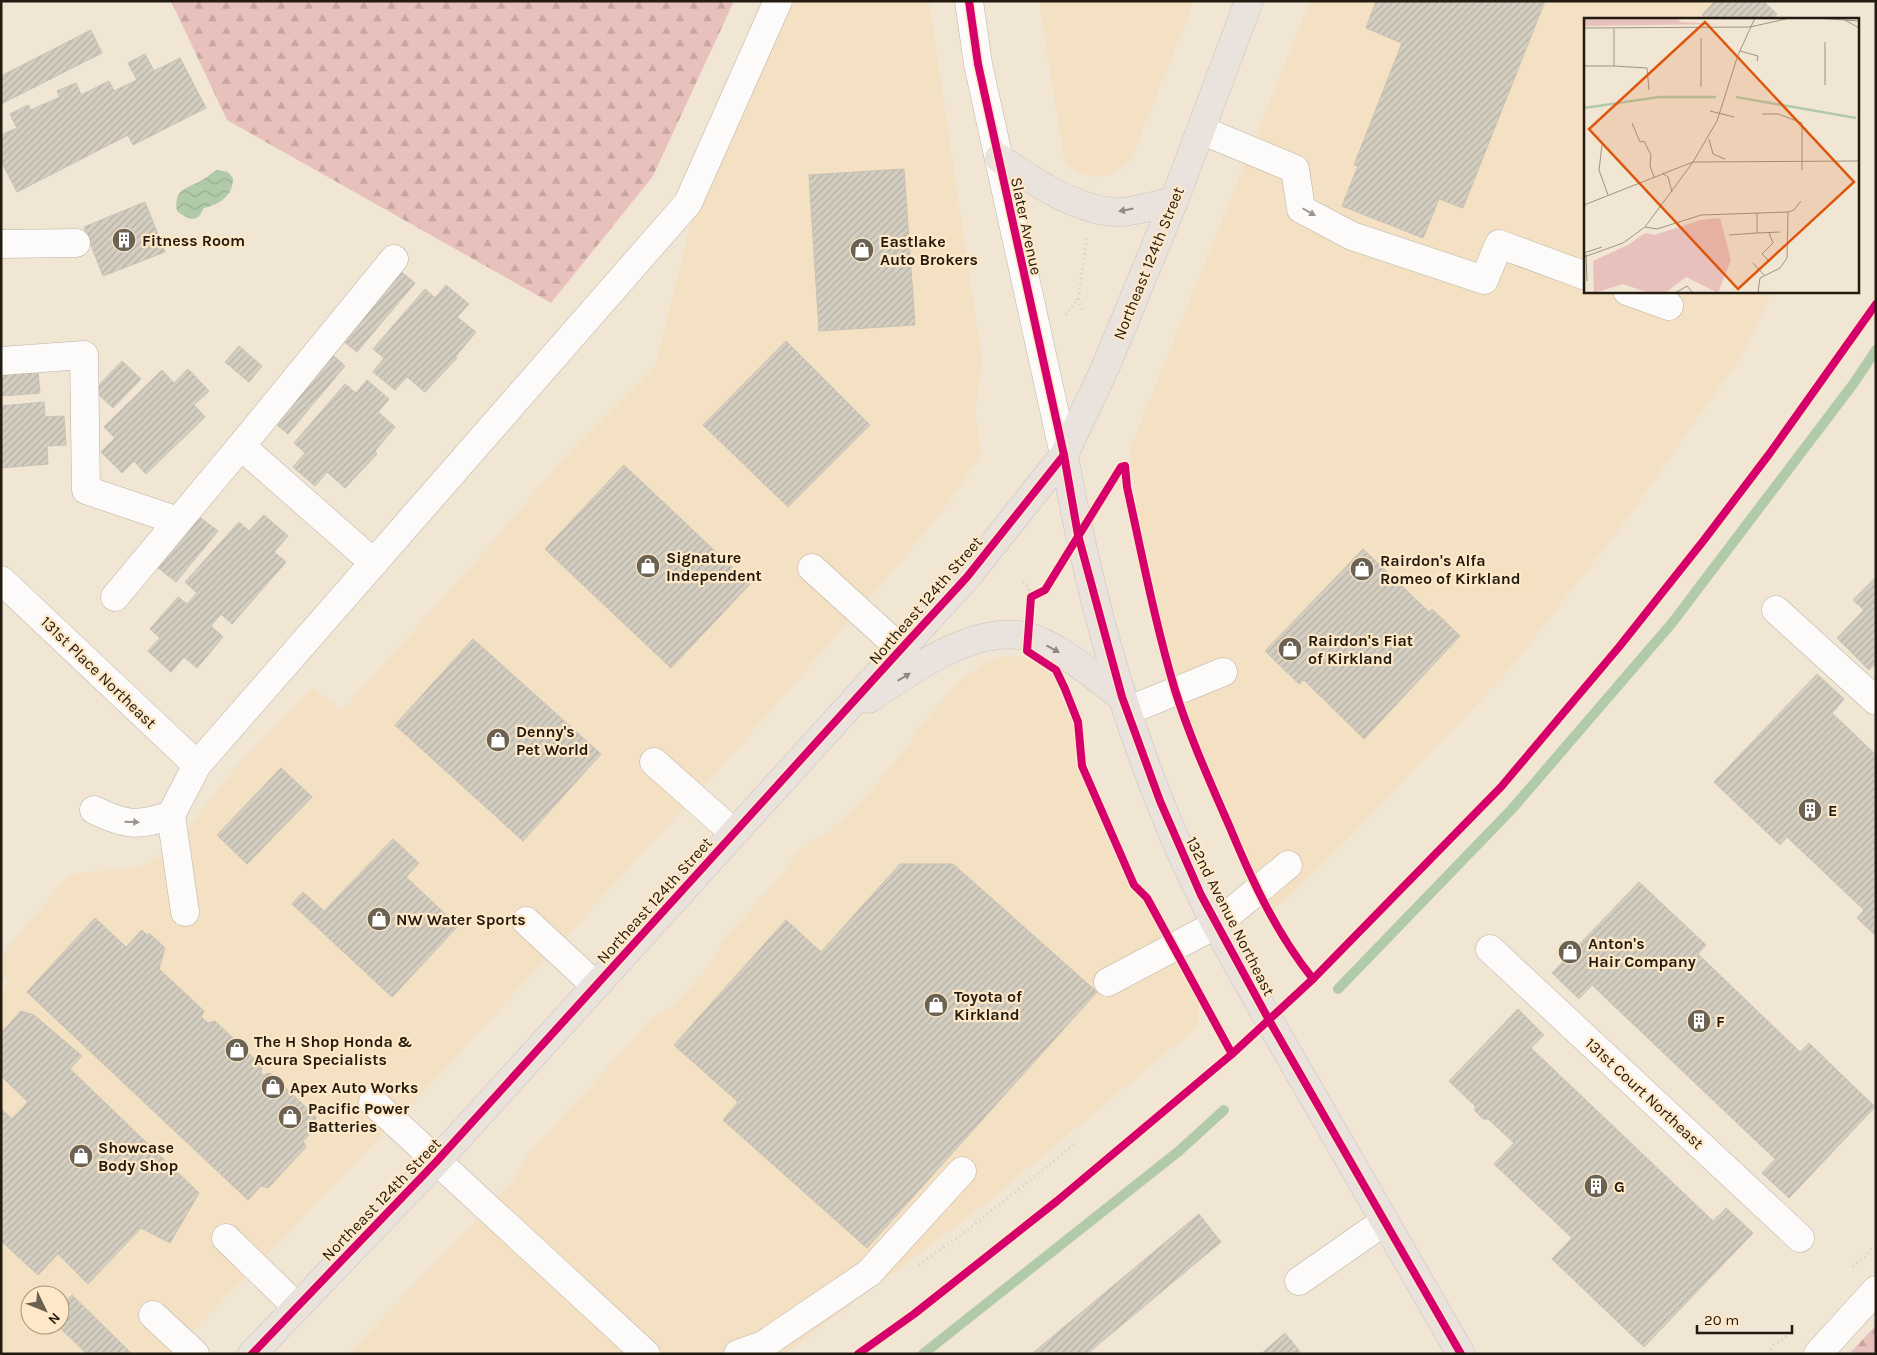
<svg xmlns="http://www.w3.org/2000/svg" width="1877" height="1355" font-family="Karla,sans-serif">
<defs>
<pattern id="forest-firs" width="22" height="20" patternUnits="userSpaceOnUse" patternTransform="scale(1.25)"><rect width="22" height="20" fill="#e8c1bd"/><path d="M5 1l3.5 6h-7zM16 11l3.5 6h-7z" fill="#c7a5a1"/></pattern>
<pattern id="water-waves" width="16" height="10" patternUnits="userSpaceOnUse" patternTransform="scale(1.25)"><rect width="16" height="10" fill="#b1cbaa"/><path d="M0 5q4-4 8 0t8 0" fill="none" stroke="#98ae91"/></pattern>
<pattern id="building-hatch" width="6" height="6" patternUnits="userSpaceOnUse" patternTransform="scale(1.25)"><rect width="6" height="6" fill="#d3cec0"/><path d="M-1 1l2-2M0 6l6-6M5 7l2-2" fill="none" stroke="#b5b0a4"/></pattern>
</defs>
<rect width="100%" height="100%" fill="#f1e5d4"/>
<g fill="#f4e0c2" fill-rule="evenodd">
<path d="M794 1H929L982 361 975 411 981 454 947 505 890 574 721 767 429 1086 171 1354H1V991L10 981 1 975V956L70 874 144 867 182 836 236 767 313 688 342 711 487 549 570 451 655 366 693 215ZM30 1295H60V1325H30Z"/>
<path d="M1039 1H1194L1130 161 1111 175 1095 177 1078 173 1065 163Z"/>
<path d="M1310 1H1764L1781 19H1586V291H1773L1742 355 1626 520 1509 670 1339 848 1273 911 1226 812 1198 742 1172 663 1141 539 1130 449Z"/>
<path d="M1002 656 1022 657 1035 663 1052 675 1077 734 1080 764 1130 886 1142 898 1199 1003 1198 1026 991 1199 785 1354H348L512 1183 526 1157 653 1018 673 1006 712 963 724 939 784 873 796 854 812 841 827 833 862 801 910 744 916 731 963 677 985 663Z"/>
</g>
<g fill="url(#forest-firs)">
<path d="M171 1H734L653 176 551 303 227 120Z"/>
<path d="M1876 1325V1354H1849Z"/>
</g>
<path fill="url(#water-waves)" d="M217 170 228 172 233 178C233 196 220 204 204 208 202 210 202 212 200 215 193 224 183 215 177 211 174 193 182 189 197 183 204 180 210 174 217 170Z"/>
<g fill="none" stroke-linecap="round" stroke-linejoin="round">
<g stroke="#b1cbaa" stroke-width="10">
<path d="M1338 989 1512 809 1672 623 1854 383 1876 350"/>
<path d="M923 1354 1179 1151 1224 1110"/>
</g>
</g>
<g fill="url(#building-hatch)" stroke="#c7c2b4">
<path d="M1376 1H1545L1463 208 1439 199 1423 238 1342 206 1358 166 1354 165 1402 43 1366 28Z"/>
<path d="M1715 1H1763L1777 14 1772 19H1706L1702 15Z"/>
<path d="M91 30 102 53 1 104V76Z"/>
<path d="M145 54 154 71 180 58 206 108 133 145 128 135 17 192 1 161V135L17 128 10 114 28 105 31 110 60 97 57 91 76 83 81 95 109 81 114 91 137 80 128 63Z"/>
<path d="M904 169 915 325 819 331 809 175Z"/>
<path d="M145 202 165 252 103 276 84 227Z"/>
<path d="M395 267 415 283 357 352 337 336Z"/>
<path d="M446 285 469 304 457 317 476 332 455 357 457 358 425 392 407 377 395 390 373 372 384 358 373 349 425 289 435 298Z"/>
<path d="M786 341 870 425 788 507 703 425Z"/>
<path d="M239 346 262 366 249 382 225 362Z"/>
<path d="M326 349 345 366 288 434 268 418Z"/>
<path d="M122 361 141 379 113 408 94 390Z"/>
<path d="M188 369 209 391 194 405 205 417 146 474 134 461 122 473 101 452 115 438 104 427 162 370 174 383Z"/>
<path d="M38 372 40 393 1 396V375Z"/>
<path d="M367 380 389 399 378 412 395 427 375 451 377 454 345 488 327 472 315 486 293 467 305 453 294 443 345 384 356 393Z"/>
<path d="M44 402 45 417 64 416 66 445 47 446 48 464 1 468V406Z"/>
<path d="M624 465 750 584 671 668 545 549Z"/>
<path d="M197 515 218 531 176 582 156 566Z"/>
<path d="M264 515 288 536 274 552 286 562 232 624 221 614 211 626 223 637 197 668 184 657 171 672 148 651 160 638 150 629 178 597 187 604 197 593 185 582 239 522 249 531Z"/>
<path d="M1363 549 1429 612 1432 609 1460 636 1364 739 1304 680 1299 684 1265 651Z"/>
<path d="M1876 577V663L1869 670 1837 638 1864 610 1853 600Z"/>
<path d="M473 639 601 754 523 841 395 725Z"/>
<path d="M1817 674 1844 699 1832 713 1876 755V936L1857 918 1864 910 1787 837 1780 845 1714 782Z"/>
<path d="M281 768 312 797 247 864 217 835Z"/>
<path d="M393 839 419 863 406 877 458 926 392 997 292 904 303 892 324 911Z"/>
<path d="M900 864H953L1097 992 867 1248 723 1120 738 1102 674 1045 786 920 821 952Z"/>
<path d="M1639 882 1706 945 1698 954 1800 1052 1809 1043 1875 1107 1789 1198 1762 1173 1775 1159 1592 985 1579 999 1552 973Z"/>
<path d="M95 918 126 947 142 930 147 935 149 933 165 948 159 969 204 1011 201 1017 208 1023 215 1021 262 1066 261 1073 263 1075 270 1073 316 1117 314 1123 317 1126 303 1141 306 1147 268 1188 261 1186 248 1200 27 992Z"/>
<path d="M1518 1009 1544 1035 1531 1048 1713 1221 1726 1208 1753 1233 1644 1347 1552 1259 1572 1238 1494 1164 1514 1143 1488 1119H1483L1475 1111V1106L1449 1081Z"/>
<path d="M21 1011 34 1015 82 1056 70 1069 199 1193 170 1243 141 1228 88 1284 58 1254 38 1275 1 1241V1109L12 1119 28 1102 1 1076V1033Z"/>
<path d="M1199 1214 1221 1242 1087 1354H1035L1034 1352Z"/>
<path d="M72 1295 132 1354H87L57 1325H60V1307Z"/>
<path d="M1285 1333 1302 1354H1261Z"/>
</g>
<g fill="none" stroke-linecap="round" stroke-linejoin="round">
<g stroke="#bbb2a4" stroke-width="29">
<g id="minor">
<path d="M969 1 978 64 1064 455"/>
<path d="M1201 130 1295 169 1301 209 1352 236 1484 280 1499 244 1586 276"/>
<path d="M1 244 76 243"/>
<path d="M1627 291 1669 306"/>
<path d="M1 361 84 355 86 490 178 521"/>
<path d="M241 446 394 259"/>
<path d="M812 568 901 649"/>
<path d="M1 580 197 765"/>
<path d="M115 597 241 446 374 563"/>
<path d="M1776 610 1876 701"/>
<path d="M1127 711 1223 672"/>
<path d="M654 762 734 833"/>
<path d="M94 810C125 825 138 827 171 815"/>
<path d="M185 912 171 815 197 765 688 203 778 1"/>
<path d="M526 921 595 985"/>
<path d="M1490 949 1800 1238"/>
<path d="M1108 982 1217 924 1288 865"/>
<path d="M373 1102 646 1354"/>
<path d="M226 1238 297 1307"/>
<path d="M1299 1281 1385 1221"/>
<path d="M153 1315 195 1354"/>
<path d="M738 1354 763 1345 869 1273 962 1171"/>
<path d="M1818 1354 1876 1290"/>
</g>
</g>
<g stroke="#cac3bb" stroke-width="29">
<g id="major">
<path d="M999 158C1032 180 1072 208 1113 212 1127 214 1159 204 1174 201"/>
<path d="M1064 455C1091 606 1133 757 1201 895 1231 956 1266 1015 1300 1074 1353 1167 1407 1260 1461 1354"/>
<path d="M869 699C910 671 976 623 1029 637 1060 646 1096 678 1122 697"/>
<path d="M252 1354 436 1162 901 649 967 577 1064 455 1106 366 1174 201 1249 1"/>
</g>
</g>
<g stroke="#d2cfca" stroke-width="3" stroke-dasharray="1 4" stroke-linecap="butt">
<path d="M1078 299 1083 311"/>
<path d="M1066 315 1078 299 1087 236"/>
<path d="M1023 582 1029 587 1031 608"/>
<path d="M1031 597 1045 590"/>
<path d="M919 1265 969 1229 1076 1143"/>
<path d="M1853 1267 1876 1245"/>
<path d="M1768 1354 1774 1345 1797 1329"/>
</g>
<use href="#minor" stroke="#fdfbf9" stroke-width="28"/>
<use href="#major" stroke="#e9e2dd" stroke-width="28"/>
<g stroke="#fee8c7" stroke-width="11">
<g id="cycleway">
<path d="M969 1 978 64 1064 455 1078 535 1122 697 1160 801 1201 895 1269 1020 1461 1354"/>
<path d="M1232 1054 1147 898 1134 885 1082 766 1078 722 1065 689 1056 670 1027 651 1031 597 1045 590 1121 467 1125 466 1127 487C1142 555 1155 623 1175 690 1190 738 1211 784 1231 830 1253 883 1277 934 1313 979"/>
<path d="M252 1354 436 1162 901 649 967 577 1064 455"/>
<path d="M858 1354 914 1314 1057 1201 1232 1054 1313 979 1501 787 1619 647 1704 540 1770 453 1876 304"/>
</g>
</g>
<use href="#cycleway" stroke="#d6006c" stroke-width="8"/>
</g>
<defs><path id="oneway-solid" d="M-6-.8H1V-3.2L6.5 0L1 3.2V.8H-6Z" transform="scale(1.25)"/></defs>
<g fill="#908880">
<use href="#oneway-solid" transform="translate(1126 210) rotate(169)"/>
<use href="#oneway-solid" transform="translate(1053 649) rotate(29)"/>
<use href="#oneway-solid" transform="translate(904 677) rotate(-31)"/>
</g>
<g fill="#9b9690">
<use href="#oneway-solid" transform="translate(1309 212) rotate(30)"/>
<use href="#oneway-solid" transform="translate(132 822) rotate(2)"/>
</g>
<defs>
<g id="building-disc" transform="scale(1.25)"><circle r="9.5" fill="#6b6254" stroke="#fee8c7"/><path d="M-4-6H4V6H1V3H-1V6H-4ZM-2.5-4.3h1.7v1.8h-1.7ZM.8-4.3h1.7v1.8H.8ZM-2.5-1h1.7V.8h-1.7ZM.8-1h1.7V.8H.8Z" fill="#fff"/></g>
<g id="shop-disc" transform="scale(1.25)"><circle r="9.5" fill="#6b6254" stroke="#fee8c7"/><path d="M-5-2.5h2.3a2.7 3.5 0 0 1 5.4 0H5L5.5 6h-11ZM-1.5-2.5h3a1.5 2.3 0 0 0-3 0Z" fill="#fff"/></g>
</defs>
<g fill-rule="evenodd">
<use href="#building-disc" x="124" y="240"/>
<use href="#shop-disc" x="862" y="250"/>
<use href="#shop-disc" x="648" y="566"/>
<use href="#shop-disc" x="1362" y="569"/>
<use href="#shop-disc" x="1290" y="649"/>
<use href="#shop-disc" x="498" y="740"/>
<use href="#building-disc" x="1810" y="810"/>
<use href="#shop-disc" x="379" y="919"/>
<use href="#shop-disc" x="1570" y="952"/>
<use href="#shop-disc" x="936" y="1005"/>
<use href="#building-disc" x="1699" y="1021"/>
<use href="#shop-disc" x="237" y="1050"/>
<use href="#shop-disc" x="273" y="1087"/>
<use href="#shop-disc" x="290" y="1117"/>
<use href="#shop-disc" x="81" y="1156"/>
<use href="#building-disc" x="1596" y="1186"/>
</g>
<g text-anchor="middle" stroke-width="4.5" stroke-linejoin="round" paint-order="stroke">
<g font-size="16" fill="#231b0f" stroke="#fee8c7">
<text transform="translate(1027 226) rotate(78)" y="6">Slater Avenue</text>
<text transform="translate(1148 263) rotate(-68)" y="6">Northeast 124th Street</text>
<text transform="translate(925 600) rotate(-49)" y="6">Northeast 124th Street</text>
<text transform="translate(99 672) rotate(44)" y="6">131st Place Northeast</text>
<text transform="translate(654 900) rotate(-48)" y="6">Northeast 124th Street</text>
<text transform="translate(1231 916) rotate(63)" y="6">132nd Avenue Northeast</text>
<text transform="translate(1645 1093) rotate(43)" y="6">131st Court Northeast</text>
<text transform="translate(381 1199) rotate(-46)" y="6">Northeast 124th Street</text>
</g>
<g font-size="16" font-weight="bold" fill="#231b0f" stroke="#fee8c7" text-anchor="start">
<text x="142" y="246">Fitness Room</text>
<text x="880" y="247">Eastlake<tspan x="880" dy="18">Auto Brokers</tspan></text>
<text x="666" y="563">Signature<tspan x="666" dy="18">Independent</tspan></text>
<text x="1380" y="566">Rairdon's Alfa<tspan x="1380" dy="18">Romeo of Kirkland</tspan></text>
<text x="1308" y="646">Rairdon's Fiat<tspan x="1308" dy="18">of Kirkland</tspan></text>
<text x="516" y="737">Denny's<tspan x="516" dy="18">Pet World</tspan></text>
<text x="1828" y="816">E</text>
<text x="396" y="925">NW Water Sports</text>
<text x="1588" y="949">Anton's<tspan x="1588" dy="18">Hair Company</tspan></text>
<text x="954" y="1002">Toyota of<tspan x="954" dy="18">Kirkland</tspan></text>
<text x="1716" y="1027">F</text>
<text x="254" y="1047">The H Shop Honda &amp;<tspan x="254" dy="18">Acura Specialists</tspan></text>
<text x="290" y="1093">Apex Auto Works</text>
<text x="308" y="1114">Pacific Power<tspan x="308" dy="18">Batteries</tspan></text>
<text x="98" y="1153">Showcase<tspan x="98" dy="18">Body Shop</tspan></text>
<text x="1614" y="1192">G</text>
</g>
</g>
<g transform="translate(1584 18)">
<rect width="275" height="275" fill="#f1e5d4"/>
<path d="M0 0H93L97 4 135 6 0 8ZM136 200 147 242 134 275 102 259 81 275H65L39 266 10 275 9 243 44 227 61 215 70 217 117 202Z" fill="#e8c1bd"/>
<path fill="none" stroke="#b1cbaa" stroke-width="2.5" d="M152 79 272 100M0 90 75 79H132"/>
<path fill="none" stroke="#9f9485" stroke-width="1" d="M232 0 275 3M261 2 275 10M0 10 166 9 206 0M117 20V69M156 33 174 38 173 43M0 48H30V11M30 48 63 50 65 72M241 67V24M126 93 150 99M178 96H194L218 105V152M48 105 56 124 60 123 67 137 66 148 70 159M125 121 129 136 141 141M18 127 15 152 24 177M109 144 133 103 154 37 171 0M78 155 84 159 88 174M0 187 109 144 275 143M173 195V215L196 214M61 209 73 211 117 197 204 194 210 192 217 183M185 215 189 225 178 236 186 244M145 217 173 215M0 235 18 229M2 236 3 263M0 239 39 225 61 209 109 144M169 245 180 257M91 275 103 268 109 275M174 275 176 260 196 250 203 240 204 194"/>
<path fill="#de560c" fill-opacity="0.15" stroke="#de560c" stroke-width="2.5" d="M121 4 270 164 154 271 5 111Z"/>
<rect width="275" height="275" fill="none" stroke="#231b0f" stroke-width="2.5"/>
</g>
<rect width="1877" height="1355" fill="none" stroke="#231b0f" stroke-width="5"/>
<g transform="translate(45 1310) rotate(133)"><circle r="24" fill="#fee8c7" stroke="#a6967d"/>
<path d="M0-4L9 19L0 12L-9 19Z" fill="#6b6254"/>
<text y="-8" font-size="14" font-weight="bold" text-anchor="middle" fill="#231b0f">N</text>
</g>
<path d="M1697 1325v8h95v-8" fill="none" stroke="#231b0f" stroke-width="2.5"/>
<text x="1704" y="1325" font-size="15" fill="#231b0f" stroke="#fee8c7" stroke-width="4" paint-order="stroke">20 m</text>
</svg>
